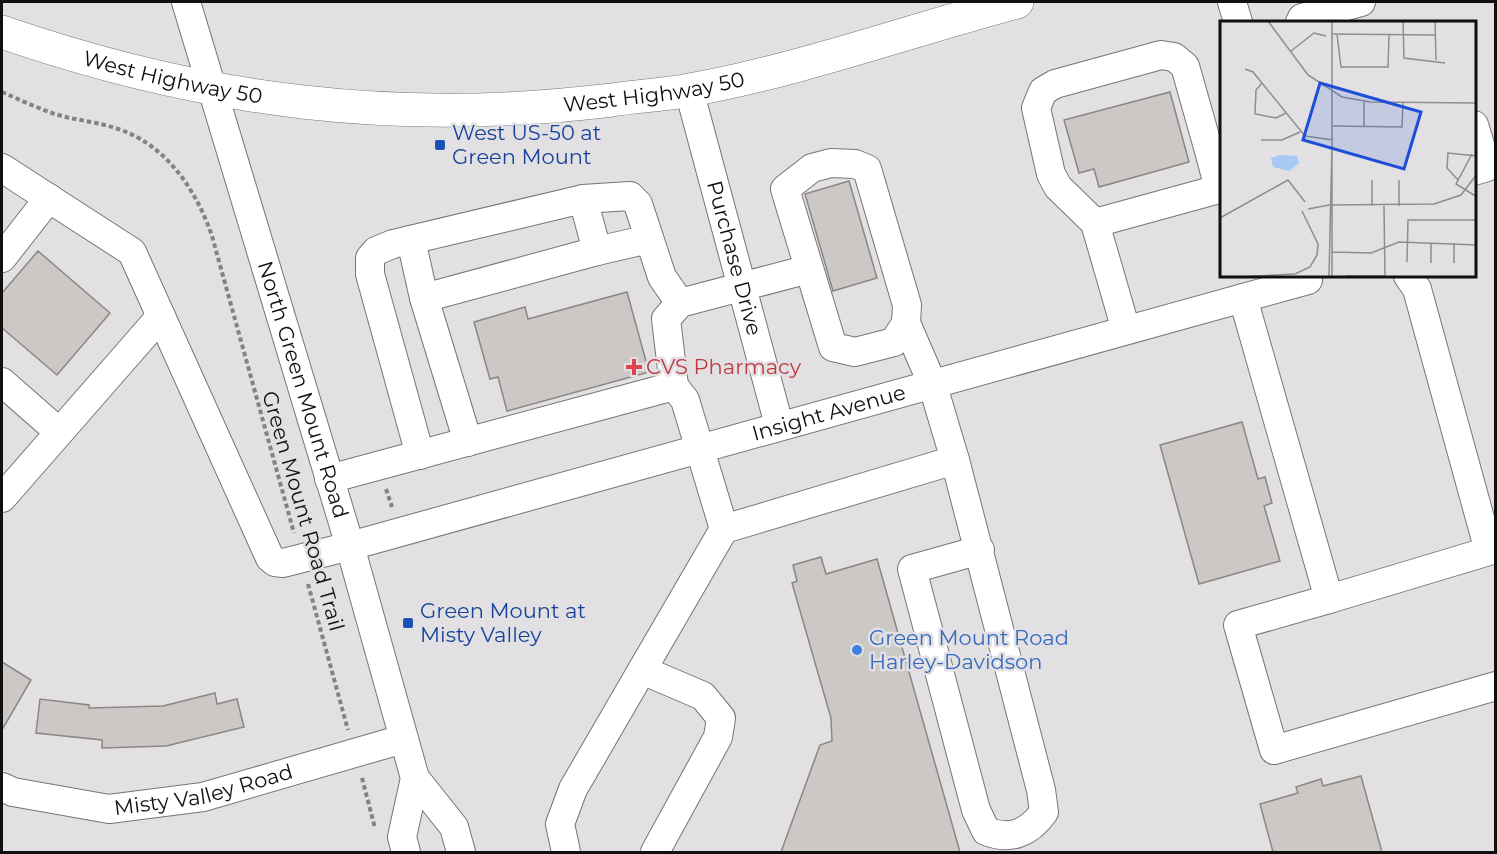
<svg xmlns="http://www.w3.org/2000/svg" width="1497" height="854" font-family="Montserrat,sans-serif">
<rect width="100%" height="100%" fill="#e2e0e3"/>
<g fill="#cbc8c5" stroke="#8a8784" stroke-width="1.5">
<path d="M1170 92 1189 162 1099 187 1094 169 1079 173 1064 120Z"/>
<path d="M849 181 877 278 833 291 805 194Z"/>
<path d="M38 251 110 313 57 375 2 328V293Z"/>
<path d="M627 292 649 372 507 411 498 377 490 379 474 322 525 307 528 319Z"/>
<path d="M1242 422 1258 479 1265 477 1272 503 1264 506 1280 561 1199 584 1160 445Z"/>
<path d="M821 557 826 574 877 559 960 852H781L820 745 832 741 831 718 792 583 797 581 793 565Z"/>
<path d="M2 662 31 680 2 730Z"/>
<path d="M215 693 217 704 237 699 244 727 166 746 102 748V740L36 733 40 699 89 705V708L163 706Z"/>
<path d="M1361 776 1382 852H1273L1260 804 1298 793 1296 787 1321 779 1323 786Z"/>
</g>
<g fill="none" stroke-linecap="round" stroke-linejoin="round">
<g stroke="#777478" stroke-width="30">
<g id="minor">
<path id="s1" d="M186 2 350 546 415 778 454 827 461 852"/>
<path d="M1232 2 1238 22"/>
<path d="M1300 22 1302 18 1361 2"/>
<path id="s2" d="M689 90 779 425"/>
<path d="M1474 125 1487 167 1474 171"/>
<path d="M831 163 855 164 867 169 907 305 906 323 894 342 855 352 833 347 785 189 812 168Z"/>
<path id="s3" d="M2 168 132 252 270 558 275 562 283 563 350 546 1308 280 1307 276"/>
<path d="M1095 223 1219 189 1211 158 1221 155"/>
<path d="M411 240 424 298"/>
<path d="M597 251 649 239"/>
<path d="M2 258 49 198"/>
<path d="M1243 298 1329 599 1489 551 1417 289 1408 276"/>
<path d="M1126 330 1095 223 1058 187 1051 174 1036 108 1043 91 1055 84 1161 55 1174 57 1185 66 1211 158"/>
<path d="M2 382 59 432"/>
<path d="M674 386 685 400 724 529 955 460 932 383 906 323"/>
<path d="M468 442 424 298 597 251 583 199"/>
<path d="M420 455 370 274V258L376 251 393 244 583 199 630 196 638 204 662 277 680 303"/>
<path d="M955 460 1041 790 1044 812C1029 833 1010 841 986 831L976 810 912 569 980 550"/>
<path d="M329 479 674 386 666 319 680 303 809 269"/>
<path d="M2 498 161 316"/>
<path d="M1329 599 1238 625 1274 750 1496 686"/>
<path d="M642 670 724 529"/>
<path id="s4" d="M2 787 13 792 109 809 203 797 403 739"/>
<path d="M406 852 402 837 415 778"/>
<path d="M566 852 560 824 573 789 642 670 703 696 721 718 718 737 655 852"/>
</g>
</g>
<g stroke="#777478" stroke-width="34">
<g id="major">
<path id="s5" d="M2 32C205 102 398 126 612 100 638 96 664 95 690 90 801 70 908 31 1017 2"/>
</g>
</g>
<g stroke="#848284" stroke-width="4" stroke-dasharray="4.5 3" stroke-linecap="butt">
<path d="M2 92C18 99 35 107 52 113 72 120 94 121 115 128 165 143 196 189 212 236L294 533"/>
<path d="M386 489 392 507"/>
<path d="M308 584 348 730"/>
<path d="M362 778 375 828"/>
</g>
<use href="#minor" stroke="#fff" stroke-width="28"/>
<use href="#major" stroke="#fff" stroke-width="33"/>
</g>
<g fill="#1a4fb4" stroke="#e2e0e3" stroke-width="2">
<rect x="434" y="139" width="12" height="12" rx="3"/>
<rect x="402" y="617" width="12" height="12" rx="3"/>
</g>
<path fill="#e0444e" stroke="#e2e0e3" stroke-width="2" d="M631 358h6v6h6v6h-6v6h-6v-6h-6v-6h6z"/>
<circle fill="#3f7fe0" stroke="#e2e0e3" stroke-width="2" cx="857" cy="650" r="6"/>
<g text-anchor="middle" stroke-width="5" stroke-linejoin="round" paint-order="stroke">
<g font-size="21" fill="#111011" stroke="#e2e0e3">
<text dy="7" stroke="none"><textPath href="#s5" startOffset="177">West Highway 50</textPath></text>
<text dy="7" stroke="none"><textPath href="#s5" startOffset="662">West Highway 50</textPath></text>
<text dy="7" stroke="none"><textPath href="#s2" startOffset="174">Purchase Drive</textPath></text>
<text dy="7" stroke="none"><textPath href="#s1" startOffset="405">North Green Mount Road</textPath></text>
<text dy="7" stroke="none"><textPath href="#s3" startOffset="1071">Insight Avenue</textPath></text>
<text transform="translate(303 511) rotate(74)" y="7">Green Mount Road Trail</text>
<text dy="7" stroke="none"><textPath href="#s4" startOffset="206">Misty Valley Road</textPath></text>
</g>
<g font-size="21" fill="#164399" stroke="#e2e0e3" text-anchor="start">
<text x="452" y="140">West US-50 at<tspan x="452" dy="24">Green Mount</tspan></text>
<text x="420" y="618">Green Mount at<tspan x="420" dy="24">Misty Valley</tspan></text>
</g>
<g font-size="21" fill="#be3a42" stroke="#e2e0e3" text-anchor="start">
<text x="646" y="374">CVS Pharmacy</text>
</g>
<g font-size="21" fill="#366cbe" stroke="#e2e0e3" text-anchor="start">
<text x="869" y="645">Green Mount Road<tspan x="869" dy="24">Harley-Davidson</tspan></text>
</g>
</g>
<g transform="translate(1220 21)">
<rect width="256" height="256" fill="#e2e0e3"/>
<path d="M60 134 77 135 79 142 69 150 53 146 51 137Z" fill="#a6c9f5"/>
<path fill="none" stroke="#8e8d8f" stroke-width="1.5" d="M48 0 88 54 122 76 150 81 257 82M112 0V256M183 0 184 37 225 42M215 0 216 39M111 13 215 14M117 13 121 46H168L169 14M71 30 94 12 106 15M25 48 33 51 85 115 113 119M42 62 36 69 35 93 56 97 66 92M113 105 182 106 183 82M144 105V81M41 119H62L80 111M252 133 236 163 257 176M179 159V185M238 159 227 147 228 132 257 135M152 185V159M164 185 165 256M88 188 109 184 214 183 241 174 257 153M0 197 68 159 85 181M234 222V242M112 231 151 232 179 221 257 224M187 241 188 199H257M211 242V222M126 255H165M16 256 75 253 90 246 97 234 98 223 82 190M109 256 112 123"/>
<path fill="#1d4ed8" fill-opacity="0.15" stroke="#1d4ed8" stroke-width="3" d="M100 62 201 91 184 148 83 119Z"/>
<rect width="256" height="256" fill="none" stroke="#111011" stroke-width="3"/>
</g>
<rect width="1497" height="854" fill="none" stroke="#111011" stroke-width="6"/>
</svg>
